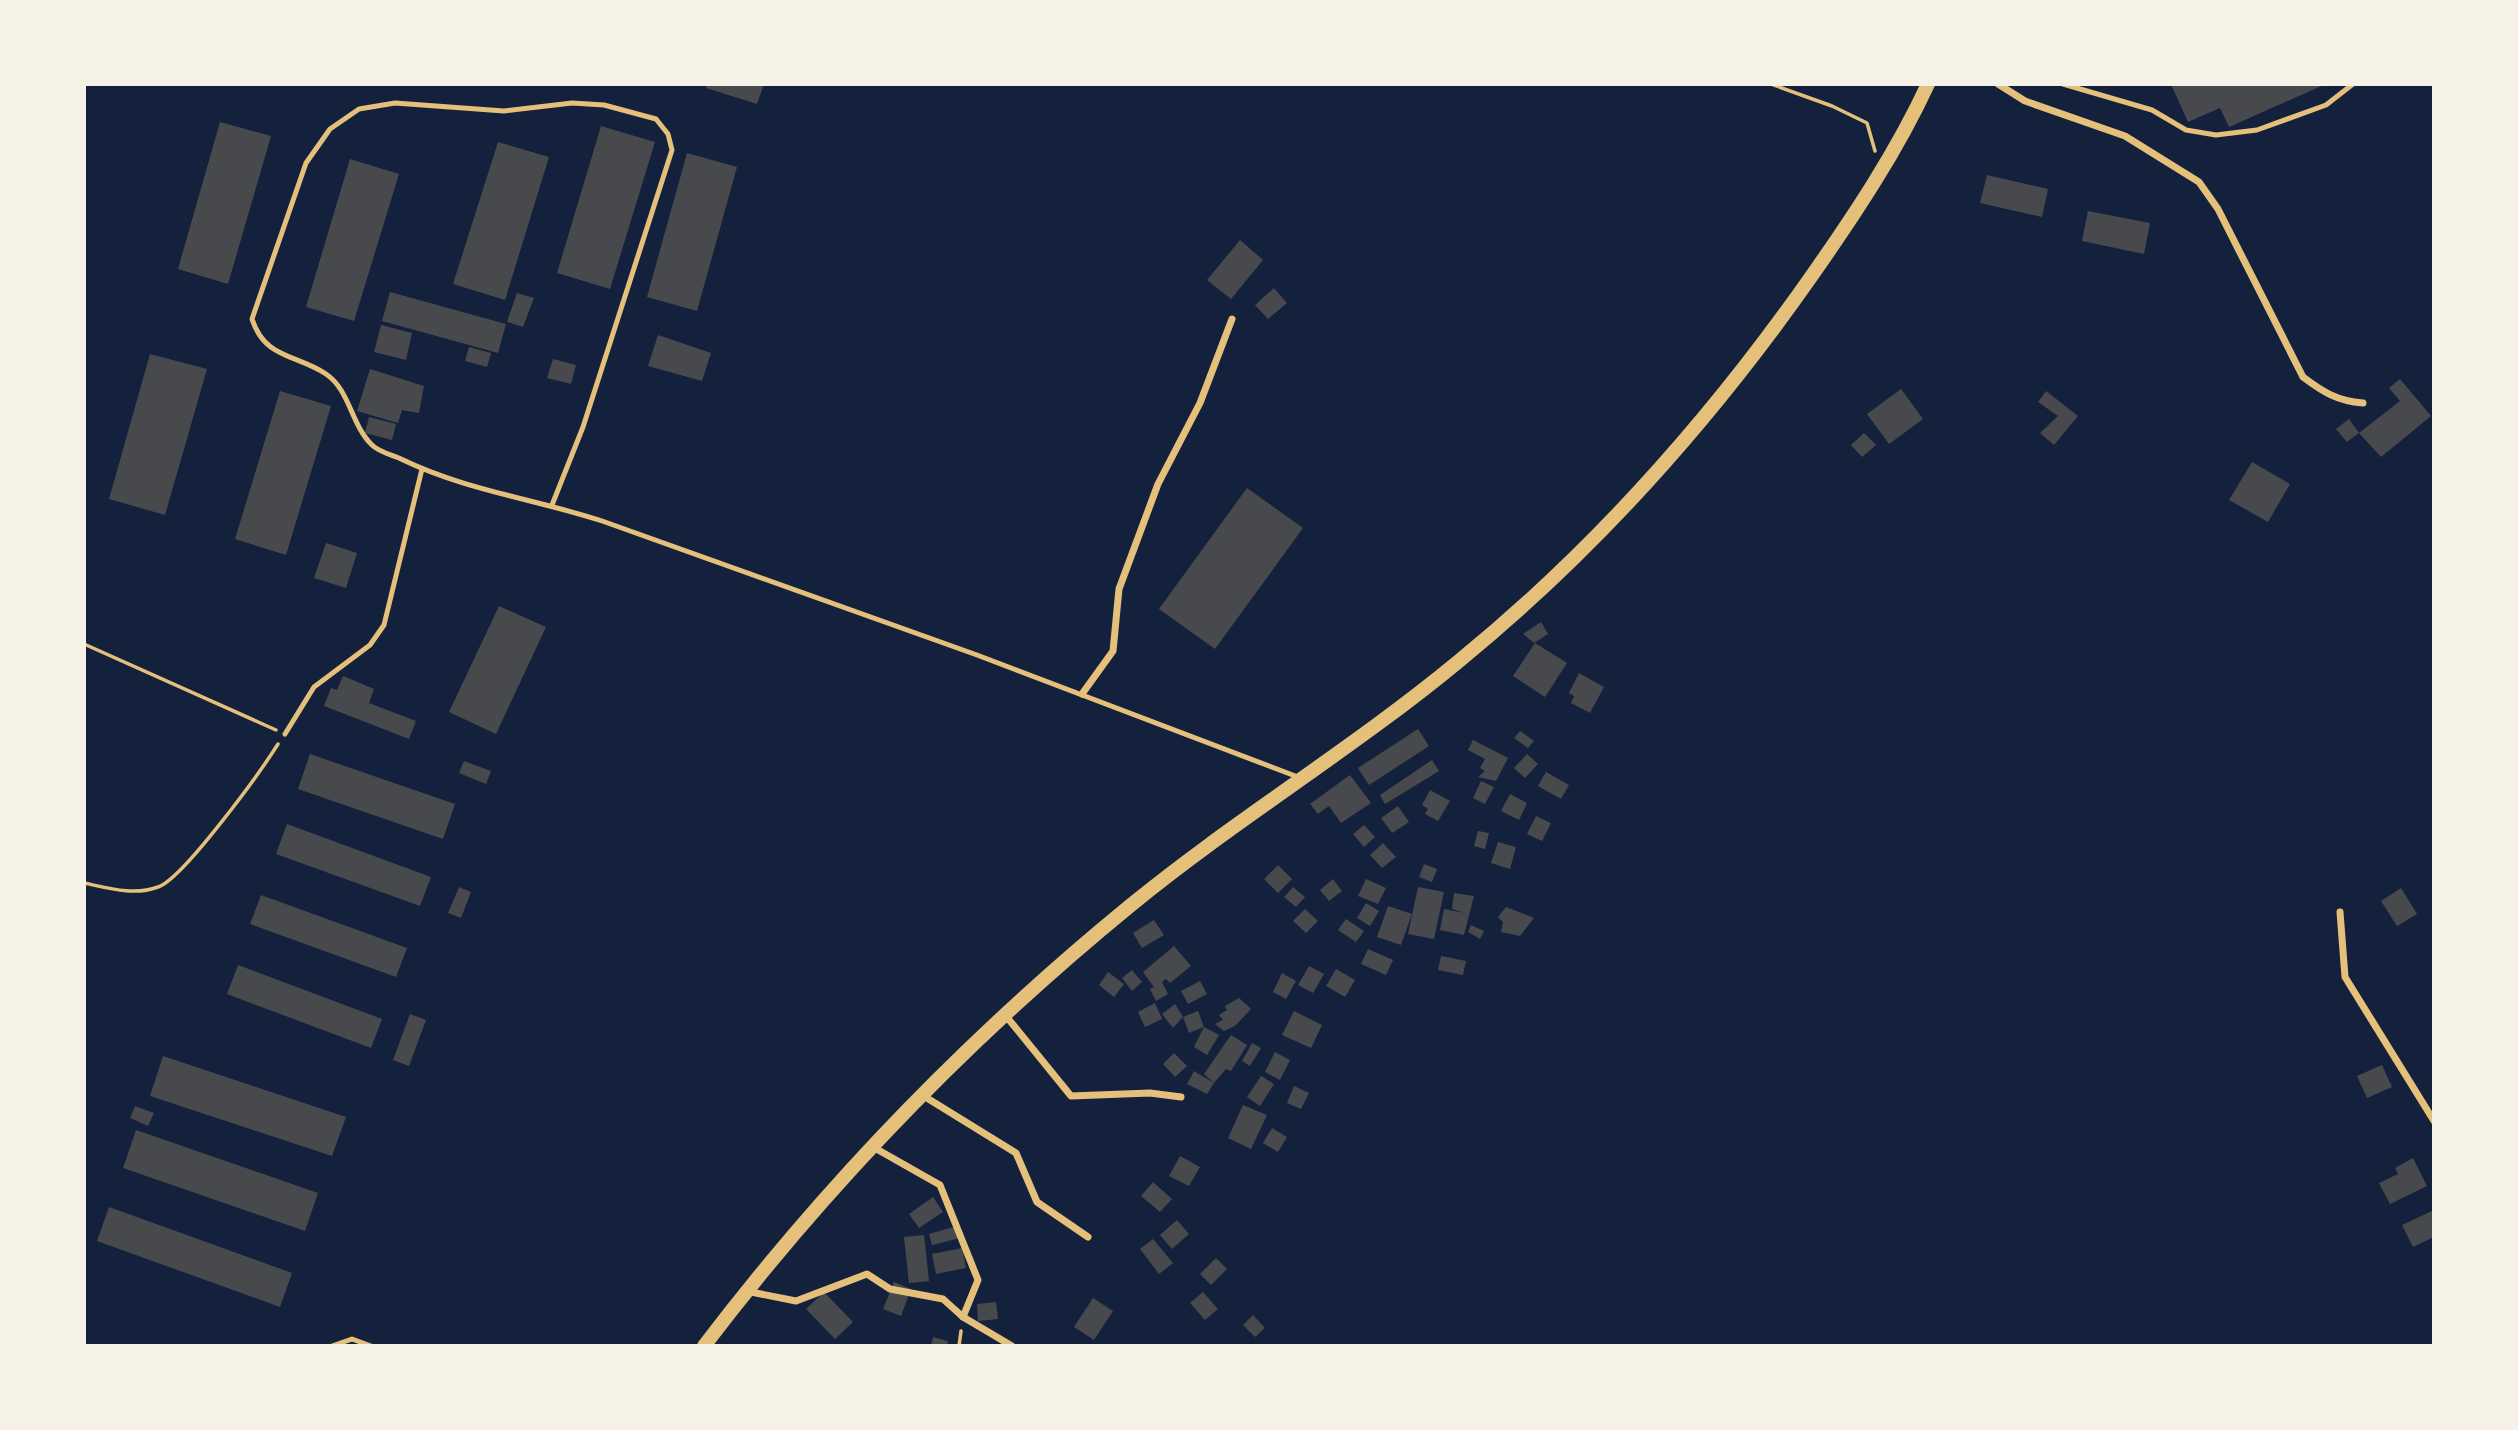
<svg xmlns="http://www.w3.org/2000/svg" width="2518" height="1430" font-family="Quicksand,sans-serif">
<rect width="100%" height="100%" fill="#14213d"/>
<g fill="#48494c">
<path d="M707 84H764L757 104 706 88Z"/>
<path d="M2171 84H2326L2229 127 2220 108 2188 122Z"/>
<path d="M220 122 271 136 228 284 178 269Z"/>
<path d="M601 126 655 142 610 289 557 273Z"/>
<path d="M498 142 549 157 505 300 453 284Z"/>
<path d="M687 153 737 167 697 311 647 297Z"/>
<path d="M350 159 399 174 354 321 306 307Z"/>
<path d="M1987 175 2048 189 2042 217 1980 203Z"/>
<path d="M2088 211 2150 223 2144 254 2082 241Z"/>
<path d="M1240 240 1263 260 1231 299 1207 280Z"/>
<path d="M1274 288 1287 303 1268 319 1255 305Z"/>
<path d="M390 292 506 324 498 353 382 321Z"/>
<path d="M517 293 534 298 523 327 507 322Z"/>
<path d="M381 325 412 333 406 360 374 352Z"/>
<path d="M658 335 711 353 702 381 648 366Z"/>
<path d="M469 347 491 353 487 367 465 361Z"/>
<path d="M150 354 207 369 165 515 109 499Z"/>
<path d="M553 359 576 365 571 384 547 378Z"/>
<path d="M370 369 424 386 419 413 402 410 398 423 357 411Z"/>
<path d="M2400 379 2431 416 2381 457 2359 433 2400 401 2389 388Z"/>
<path d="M1901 389 1923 419 1889 444 1867 414Z"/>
<path d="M280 391 331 406 286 555 235 539Z"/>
<path d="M2046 391 2078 416 2054 445 2040 433 2058 416 2038 402Z"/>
<path d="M369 417 396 424 392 440 365 433Z"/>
<path d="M2349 419 2359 433 2347 442 2336 429Z"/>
<path d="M1864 433 1876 445 1862 457 1851 445Z"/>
<path d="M2252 462 2290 484 2268 522 2229 500Z"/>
<path d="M1247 488 1303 528 1215 649 1159 609Z"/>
<path d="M326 543 357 553 346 588 314 578Z"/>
<path d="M499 606 546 627 496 734 449 712Z"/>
<path d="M1541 622 1548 634 1534 643 1523 634Z"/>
<path d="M1535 643 1567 663 1545 697 1513 676Z"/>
<path d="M1579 673 1604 687 1590 713 1571 703 1574 696 1569 693Z"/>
<path d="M343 676 374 689 369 703 416 721 409 739 324 706 331 688 337 690Z"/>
<path d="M1418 729 1429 746 1369 785 1358 768Z"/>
<path d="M1520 731 1534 741 1528 748 1514 738Z"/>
<path d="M1473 740 1508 758 1496 781 1478 777 1485 771 1480 768 1485 759 1468 750Z"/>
<path d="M310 754 455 804 443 839 298 789Z"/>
<path d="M1527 754 1538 764 1525 778 1514 768Z"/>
<path d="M1432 760 1439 771 1385 804 1380 795Z"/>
<path d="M464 761 491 771 486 784 459 773Z"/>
<path d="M1546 772 1569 785 1561 799 1538 786Z"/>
<path d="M1350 775 1371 803 1341 823 1329 806 1318 814 1310 804Z"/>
<path d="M1481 781 1494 787 1485 804 1473 798Z"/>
<path d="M1430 790 1450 801 1438 821 1425 814 1428 809 1422 805Z"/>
<path d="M1510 794 1527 803 1519 820 1501 811Z"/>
<path d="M1398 806 1409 822 1392 833 1381 818Z"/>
<path d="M1536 816 1551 823 1542 841 1527 834Z"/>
<path d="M287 824 431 877 420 906 276 854Z"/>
<path d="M1364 825 1375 837 1364 847 1353 834Z"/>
<path d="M1478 831 1489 833 1485 849 1474 846Z"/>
<path d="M1498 842 1516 847 1510 869 1491 863Z"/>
<path d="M1383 843 1396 857 1382 868 1370 855Z"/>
<path d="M1424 864 1437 869 1432 882 1419 877Z"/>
<path d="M1278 865 1292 879 1278 893 1264 879Z"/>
<path d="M1333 879 1342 891 1329 901 1320 890Z"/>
<path d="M1366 879 1386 888 1378 904 1358 896Z"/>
<path d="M459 887 471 892 461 918 448 913Z"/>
<path d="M1293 887 1305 897 1296 907 1284 897Z"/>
<path d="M1418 887 1444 892 1434 939 1408 934Z"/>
<path d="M2401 888 2417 914 2397 926 2381 901Z"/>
<path d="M1454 893 1474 896 1464 935 1440 930 1444 909 1465 913 1452 909Z"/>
<path d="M261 895 407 948 396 977 250 924Z"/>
<path d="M1366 903 1379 911 1370 926 1357 918Z"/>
<path d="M1388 906 1412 914 1401 945 1377 937Z"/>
<path d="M1506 907 1534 918 1520 936 1501 932 1503 922 1498 917Z"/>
<path d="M1305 909 1318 921 1306 933 1293 921Z"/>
<path d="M1346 919 1364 931 1356 942 1338 930Z"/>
<path d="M1154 920 1164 935 1142 948 1133 933Z"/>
<path d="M1471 925 1484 931 1480 939 1468 932Z"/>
<path d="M1174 946 1191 966 1170 983 1166 979 1162 982 1168 994 1156 1001 1150 989 1154 987 1143 972Z"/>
<path d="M1368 949 1393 960 1386 975 1361 964Z"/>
<path d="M1441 956 1466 961 1463 975 1438 970Z"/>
<path d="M238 965 382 1019 371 1048 227 994Z"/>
<path d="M1309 966 1324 974 1313 993 1298 985Z"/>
<path d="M1336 969 1355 980 1345 997 1326 986Z"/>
<path d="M1132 970 1142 982 1132 991 1122 978Z"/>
<path d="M1108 972 1124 984 1114 997 1099 985Z"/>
<path d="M1282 973 1296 981 1286 999 1273 992Z"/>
<path d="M1200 981 1207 994 1188 1004 1181 991Z"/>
<path d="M1239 998 1251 1009 1235 1026 1224 1031 1215 1024 1223 1020 1219 1015 1227 1010 1225 1006Z"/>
<path d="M1155 1003 1162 1019 1145 1027 1138 1012Z"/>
<path d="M1175 1004 1183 1017 1173 1028 1162 1014Z"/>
<path d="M1198 1011 1204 1027 1189 1033 1183 1017Z"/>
<path d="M1294 1011 1322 1025 1311 1048 1282 1035Z"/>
<path d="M410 1014 426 1020 409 1066 393 1060Z"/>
<path d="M1204 1027 1219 1035 1207 1055 1194 1047Z"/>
<path d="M1231 1035 1247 1045 1231 1071 1226 1069 1214 1083 1204 1074Z"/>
<path d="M1252 1043 1261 1048 1250 1066 1242 1061Z"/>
<path d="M1275 1052 1290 1060 1280 1080 1265 1072Z"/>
<path d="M1174 1053 1187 1066 1175 1077 1163 1064Z"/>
<path d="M163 1056 346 1117 332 1156 150 1096Z"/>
<path d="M2382 1065 2392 1087 2367 1098 2357 1076Z"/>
<path d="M1194 1071 1214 1083 1207 1094 1187 1084Z"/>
<path d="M1261 1076 1274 1084 1260 1106 1247 1097Z"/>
<path d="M1294 1086 1309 1093 1301 1109 1287 1103Z"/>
<path d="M1243 1105 1267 1115 1251 1149 1228 1138Z"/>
<path d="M135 1106 154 1113 148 1126 130 1118Z"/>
<path d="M1272 1128 1287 1137 1278 1152 1263 1143Z"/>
<path d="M136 1130 318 1193 305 1231 123 1168Z"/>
<path d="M1180 1156 1200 1167 1189 1186 1169 1176Z"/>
<path d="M2413 1158 2427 1186 2390 1204 2379 1183 2398 1174 2395 1168Z"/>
<path d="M1153 1182 1172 1199 1160 1212 1141 1196Z"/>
<path d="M933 1197 943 1212 919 1228 909 1214Z"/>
<path d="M109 1207 292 1273 280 1307 97 1241Z"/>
<path d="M2434 1210V1237L2413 1247 2402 1225Z"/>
<path d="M1177 1220 1189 1234 1172 1249 1160 1235Z"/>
<path d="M957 1226 960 1238 932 1245 929 1234Z"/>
<path d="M924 1235 929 1281 909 1283 904 1237Z"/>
<path d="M1153 1239 1173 1263 1159 1274 1140 1249Z"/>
<path d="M962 1248 966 1268 936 1274 932 1254Z"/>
<path d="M1216 1258 1227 1269 1211 1285 1200 1274Z"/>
<path d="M894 1282 911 1289 901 1316 883 1309Z"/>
<path d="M824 1292 853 1322 835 1339 806 1309Z"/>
<path d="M1203 1292 1218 1309 1205 1320 1190 1303Z"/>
<path d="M1093 1298 1113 1311 1094 1340 1074 1327Z"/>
<path d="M996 1302 998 1319 978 1321 977 1304Z"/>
<path d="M1253 1315 1265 1328 1255 1337 1243 1325Z"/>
<path d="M933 1337 948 1341 947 1346H931Z"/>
</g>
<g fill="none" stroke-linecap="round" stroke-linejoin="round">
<g stroke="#e5c07b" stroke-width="3.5">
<path d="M1771 84 1832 106 1867 123 1875 151"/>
<path d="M84 644 276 730"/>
<path d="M84 883C108 888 134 896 158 887 183 879 261 771 278 744"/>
<path d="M959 1346 961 1331"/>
</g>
<g stroke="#e5c07b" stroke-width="5">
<path d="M2063 84 2152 110 2186 130 2216 135 2257 130 2326 105 2353 84"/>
<path d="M552 505 583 427 672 150 668 134 656 119 604 105 572 103 504 111 395 103 359 109 330 129 306 163 252 319C265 359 296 354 326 374 350 390 351 425 372 445 379 452 392 455 401 459 467 491 536 499 605 522L977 655 1298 777"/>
<path d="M285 734 314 687 370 645 384 625 422 469"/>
<path d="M332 1346 352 1339 371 1346"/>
</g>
<g stroke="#e5c07b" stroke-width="7">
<path d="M1998 84 2025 101 2125 136 2199 182 2218 209 2303 377C2323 392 2337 401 2363 403"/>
<path d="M1082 694 1113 651 1119 589 1158 484 1200 403 1232 319"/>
<path d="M2340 912 2345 977 2434 1121"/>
<path d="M1006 1016 1071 1096 1150 1093 1181 1097"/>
<path d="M922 1095 1016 1153 1037 1202 1088 1237"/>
<path d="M873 1147 940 1185 978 1280 963 1317"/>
<path d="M746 1291 796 1301 867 1274 890 1289 943 1299 963 1317 1012 1346"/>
</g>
<path stroke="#e5c07b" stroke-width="14" d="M704 1346C828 1183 972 1035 1131 905 1236 819 1354 748 1459 661 1595 550 1713 417 1813 274 1855 214 1897 151 1928 84"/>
</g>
<rect width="2518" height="1430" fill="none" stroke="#f6f1e7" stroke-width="172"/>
</svg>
